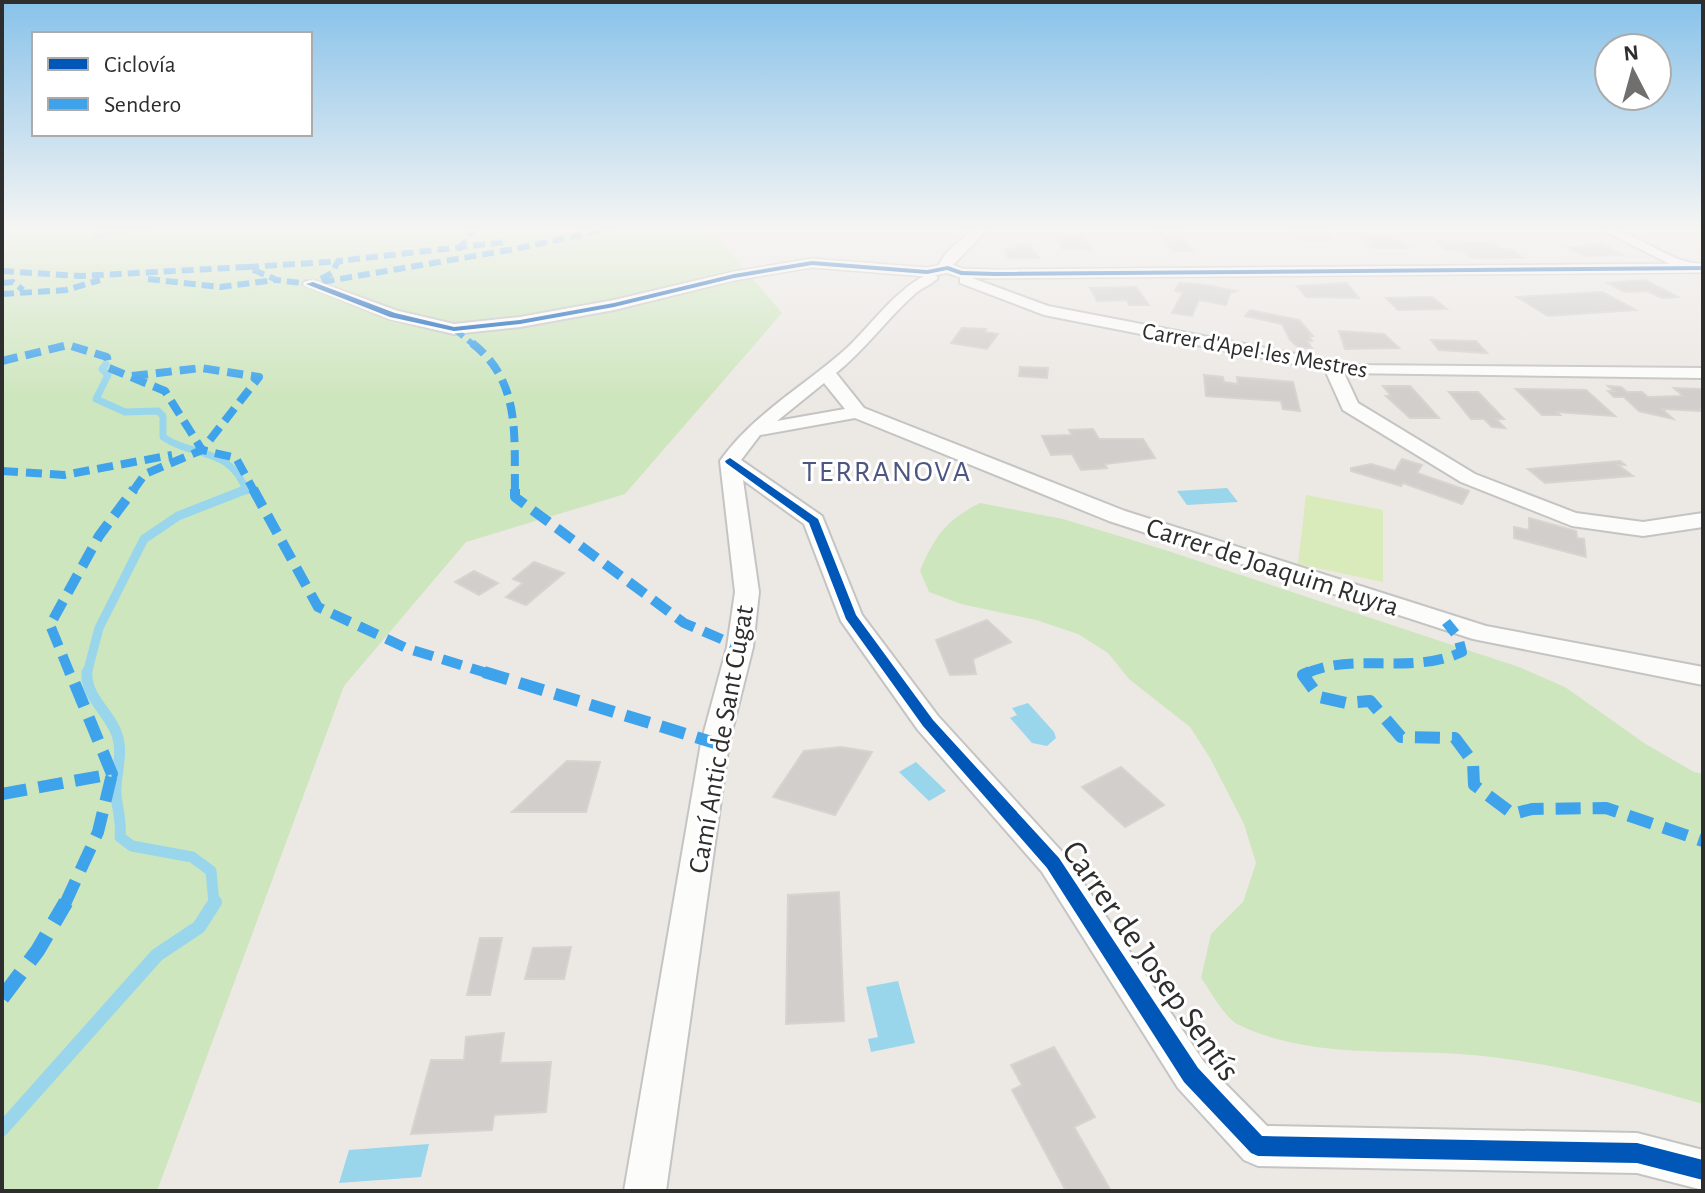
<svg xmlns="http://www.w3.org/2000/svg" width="1705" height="1193" font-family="'Alegreya Sans',sans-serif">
<rect width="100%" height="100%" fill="#ece8e4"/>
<g fill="#cee6be">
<path d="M2 228H714L710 229 782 313 625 494 466 542 344 686 157 1191H2Z"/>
<path d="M980 503 1063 519 1165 550 1519 667 1565 687 1644 743 1694 772 1703 774V1104C1627 1082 1551 1062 1472 1055 1394 1048 1313 1060 1239 1025 1224 1018 1211 991 1201 978L1211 934 1243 902 1256 863 1244 824 1210 758 1190 727 1129 679 1108 653 1078 634 1036 620 961 604 929 592 920 571C934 537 946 520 980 503Z"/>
</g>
<path fill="#d9eabb" d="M1306 495 1383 510V582L1298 564Z"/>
<g fill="#99d6ec">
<path d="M1227 488 1238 502 1187 505 1177 491Z"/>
<path d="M1028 703 1054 732 1056 738 1047 746 1032 743 1010 718 1017 715 1012 708Z"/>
<path d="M916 762 946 791 929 801 899 772Z"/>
<path d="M898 981 915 1043 871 1052 868 1039 878 1037 866 987Z"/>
<path d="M429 1144 421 1177 339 1183 349 1150Z"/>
</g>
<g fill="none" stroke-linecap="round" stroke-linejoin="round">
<path stroke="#99d6ec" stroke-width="6" d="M95 235 149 228"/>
<path stroke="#99d6ec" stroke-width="7" d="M106 364 102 369 108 375 96 399 125 412 158 411 163 416V437C191 457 232 447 246 491"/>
<path stroke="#99d6ec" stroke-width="9" d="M87 674 99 628 144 539 178 516 247 489"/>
<path stroke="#99d6ec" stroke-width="11" d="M87 672C85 698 112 714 118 738 123 756 115 775 116 794 117 809 122 821 120 837L132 846 192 857 211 871 214 904"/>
<path stroke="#99d6ec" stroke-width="14" d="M2 1129 157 955 199 927 215 902"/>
</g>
<g fill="#d1cecb" stroke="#d7d4d0" stroke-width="2">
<path d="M1156 228H1177L1193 251H1173Z"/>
<path d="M1290 232H1323L1332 240 1300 241Z"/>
<path d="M1349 233 1397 238 1409 248H1372L1365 242H1370L1365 238H1355Z"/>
<path d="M1055 235H1084L1092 249H1062Z"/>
<path d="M1438 241 1492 243 1500 249H1512L1524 258H1472L1461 250H1444Z"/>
<path d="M1603 243 1623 255 1586 256 1568 248Z"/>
<path d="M1016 245H1029L1039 258H1008L1005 250 1017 248Z"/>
<path d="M1645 280 1678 297 1662 298 1647 291 1625 292 1607 283Z"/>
<path d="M1179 283 1206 285 1236 291 1230 293 1226 305 1199 300 1192 316 1172 313 1183 292 1175 291Z"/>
<path d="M1347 283 1359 298 1306 297 1297 286Z"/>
<path d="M1136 287 1149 305H1129L1127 300 1097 301 1090 288Z"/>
<path d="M1602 292 1636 310 1548 316 1517 297Z"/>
<path d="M1432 297 1447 309 1398 310 1386 298Z"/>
<path d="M1250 310 1299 320 1313 336H1309L1312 341H1307L1312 348H1299L1290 340 1282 324 1245 316Z"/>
<path d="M962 328 986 329 985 332 998 334 987 349 951 343Z"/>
<path d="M1339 331 1384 334 1399 348 1345 349Z"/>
<path d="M1431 340 1476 341 1487 353 1439 350Z"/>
<path d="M1020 367 1048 368 1047 378 1019 376Z"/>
<path d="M1204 375 1223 377 1224 382 1238 384 1237 377 1293 382 1300 411 1283 409 1281 401 1206 396Z"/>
<path d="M1383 386H1410L1439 418H1410L1386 396H1391Z"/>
<path d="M1608 386 1621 387 1627 392H1642L1648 397 1683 396 1674 388 1700 389 1703 391V409H1699L1703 411 1662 409 1673 419 1639 411 1624 397H1614L1608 391H1614Z"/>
<path d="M1516 389 1586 390 1615 416 1557 412 1560 415H1542Z"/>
<path d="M1449 392H1478L1504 419H1496L1505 428 1492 427 1484 419H1471Z"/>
<path d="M1093 429 1099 439H1143L1155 458 1105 464 1107 468 1081 470 1072 454 1051 455 1042 436 1072 435 1069 430Z"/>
<path d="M1402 459 1422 465 1417 473 1469 491 1462 504 1403 483 1401 486 1351 471V468L1371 464 1395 471Z"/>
<path d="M1620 461 1625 465H1618L1633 476 1545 483 1528 469Z"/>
<path d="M1529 518 1576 531 1577 538 1584 539 1586 557 1514 538V527L1529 530Z"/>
<path d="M534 562 564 573 526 605 506 597 523 583 513 579Z"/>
<path d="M474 571 498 583 479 595 455 582Z"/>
<path d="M987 620 1011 642 973 659 976 674 950 675 936 640Z"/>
<path d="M841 747 872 752 835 815 773 797 804 751Z"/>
<path d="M567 761 600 762 586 812H512Z"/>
<path d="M1121 767 1164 805 1125 827 1082 787Z"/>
<path d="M839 892 844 1021 786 1024 788 895Z"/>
<path d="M480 938H502L490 995H467Z"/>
<path d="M571 947 564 979H525L533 948Z"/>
<path d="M504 1033 500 1063 551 1062 546 1112 494 1115 492 1130 411 1134 431 1060H464L466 1037Z"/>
<path d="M1054 1047 1095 1117 1074 1127 1111 1191H1066L1012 1090 1022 1085 1011 1065Z"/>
</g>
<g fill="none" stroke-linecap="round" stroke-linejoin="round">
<g stroke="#c5c4c5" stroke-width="4">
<path id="minor" d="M974 228H989L953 265 963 269 996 270 1670 264 1598 228C1636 228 1667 264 1703 264V272L972 278 1048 306 1353 365 1703 368V378L1344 373 1358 403 1475 474 1576 513 1643 522 1703 513V527L1643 536 1572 526 1461 482 1343 410 1325 370 1044 315 960 283V277L947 273 935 275 938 278C932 284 924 287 917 292 888 317 866 349 836 373L864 408 1125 511 1486 626 1703 667V685L1473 639 1109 521 855 418 760 435 741 460 822 516 862 615 938 716 1064 854 1204 1062 1267 1126 1637 1133 1703 1150V1190L1637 1173 1258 1166 1244 1160 1178 1088 1042 872 918 730 841 621 804 524 743 480 759 592 753 647 729 743 666 1191H624L701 743 727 647 735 592 720 461C754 413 805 386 848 347 873 323 893 293 924 276L812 267 734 280 614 310 520 327 454 334 387 318 303 284 305 281H315L398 311 454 324 520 317 614 300 734 272 812 259 927 268 938 266 946 253ZM824 383 845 409 777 421Z"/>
</g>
<use href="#minor" fill="#fcfcfb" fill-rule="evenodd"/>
<g stroke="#3ea3eb" stroke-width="6" stroke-dasharray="12 6" stroke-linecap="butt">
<path d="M458 250 475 228"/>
<path d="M247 267 343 261"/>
<path d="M2 271 80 276 247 267 277 280 310 284 515 249 612 228"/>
<path d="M148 279 220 287 276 280"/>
<path d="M321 279 332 273 338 261 506 242"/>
<path d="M2 283 13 282 23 290"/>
<path d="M2 294 66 290 100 280"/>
<path d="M454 329 474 345"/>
</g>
<g stroke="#3ea3eb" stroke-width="8" stroke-dasharray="16 8" stroke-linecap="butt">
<path d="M472 343C521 381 514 435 515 491"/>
<path d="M2 361 68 345 107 357 109 368 165 391 202 450 196 451"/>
<path d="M132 376 201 368 259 377 202 450"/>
<path d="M2 471 64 475 172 455"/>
<path d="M133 491 145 474 202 450 236 458 254 491"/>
</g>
<g stroke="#3ea3eb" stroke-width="10" stroke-dasharray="20 10" stroke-linecap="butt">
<path d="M253 489 318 607 406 648 490 674"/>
<path d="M515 489V497L684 623 740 647"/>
<path d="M70 674 50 625 99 536 134 489"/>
<path d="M1305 674C1354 651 1408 676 1462 652L1458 637 1446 622"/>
</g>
<g stroke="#3ea3eb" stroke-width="12" stroke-dasharray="25 12" stroke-linecap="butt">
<path d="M484 672 715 743"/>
<path d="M1310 672 1303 675 1319 697 1346 703 1370 701 1401 737 1455 738 1473 762 1474 785 1513 814 1532 809 1606 808 1703 841"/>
<path d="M2 794 112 774 70 672"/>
<path d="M65 904 98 832 112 774"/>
</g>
<path stroke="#3ea3eb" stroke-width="15" stroke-dasharray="31 15" stroke-linecap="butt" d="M2 998 38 950 66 902"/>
<g stroke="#fff" stroke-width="5">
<g id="cycleway">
<path d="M812 261 927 270 948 266 962 271 996 272 1703 266V270L996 276 961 275 947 270 927 274 812 265 734 278 614 307 520 324 454 331 390 317 306 284 313 282 395 313 454 327 520 320 614 303 734 274Z"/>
<path d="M730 458 818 519 856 615 933 720 1059 858 1198 1068 1262 1136 1637 1143 1703 1160V1180L1637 1163 1258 1156 1251 1153 1184 1082 1047 868 923 726 846 619 809 523 726 463 725 461Z"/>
</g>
</g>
<use href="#cycleway" fill="#0057b8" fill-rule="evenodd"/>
</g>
<linearGradient id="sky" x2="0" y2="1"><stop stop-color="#88c2ea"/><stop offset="0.58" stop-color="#f6f5f3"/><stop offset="1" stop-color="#f6f5f3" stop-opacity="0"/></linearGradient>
<rect width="1705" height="395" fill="url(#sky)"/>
<g text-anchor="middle" stroke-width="6" stroke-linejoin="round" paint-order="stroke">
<g font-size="24" fill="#2e2e2e" stroke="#fff">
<text transform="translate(1255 350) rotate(10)" y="8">Carrer d'Apel·les Mestres</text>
</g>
<g font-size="28" fill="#2e2e2e" stroke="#fff">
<text transform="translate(1273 566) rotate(18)" y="10">Carrer de Joaquim Ruyra</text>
<text transform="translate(720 739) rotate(-80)" y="10">Camí Antic de Sant Cugat</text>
</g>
<g font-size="30" letter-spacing="2" fill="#4d5680" stroke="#fff">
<text x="887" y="481">TERRANOVA</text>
</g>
<g font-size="34" fill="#2e2e2e" stroke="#fff">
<text transform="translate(1152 960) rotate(55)" y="12">Carrer de Josep Sentís</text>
</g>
</g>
<rect width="1705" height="1193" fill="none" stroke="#2e2e2e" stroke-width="8"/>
<rect x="32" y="32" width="280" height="104" fill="#ffffff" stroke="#ababab" stroke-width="2"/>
<rect x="48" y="58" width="40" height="12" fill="#0057b8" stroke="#ababab" stroke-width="2"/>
<text x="104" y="72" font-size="24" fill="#2e2e2e">Ciclovía</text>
<rect x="48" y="98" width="40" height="12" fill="#3ea3eb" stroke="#ababab" stroke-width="2"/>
<text x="104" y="112" font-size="24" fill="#2e2e2e">Sendero</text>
<g transform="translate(1633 72) rotate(354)"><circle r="38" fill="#ffffff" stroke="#ababab" stroke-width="2"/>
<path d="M0-6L14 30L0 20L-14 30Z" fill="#706f6e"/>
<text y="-12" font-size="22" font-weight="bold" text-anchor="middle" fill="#2e2e2e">N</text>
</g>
</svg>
